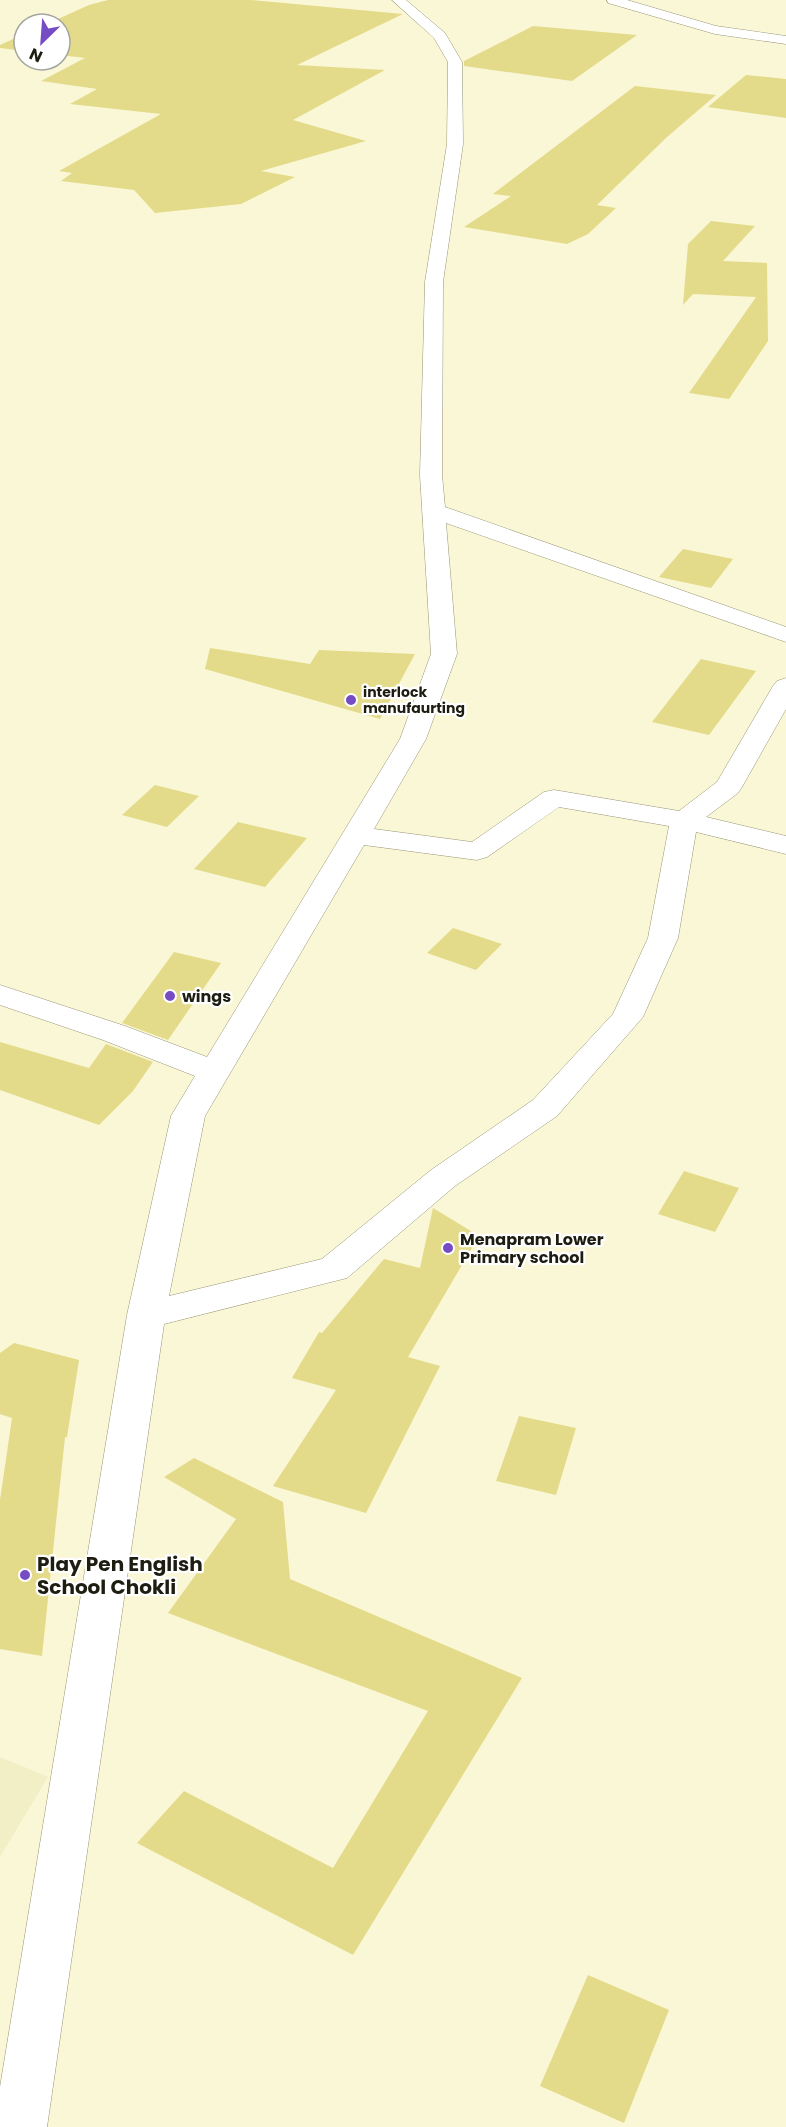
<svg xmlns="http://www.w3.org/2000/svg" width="786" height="2127" font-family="Poppins,sans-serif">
<rect width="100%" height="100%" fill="#faf7d6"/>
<path fill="#f2eec5" d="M0 1757 48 1777 0 1857Z"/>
<g fill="#e3db89">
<path d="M108 0H251L403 14 297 65 385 70 293 120 366 141 261 171 295 177 241 204 155 213 134 190 61 181 72 173 59 171 161 114 70 104 97 89 41 81 85 58 60 55V24H47L89 5Z"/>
<path d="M533 26 637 35 572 81 464 66V61Z"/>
<path d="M24 34V51L0 48V45Z"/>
<path d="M746 75 786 79V118L708 107Z"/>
<path d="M635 86 716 95 667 137 597 205 616 208 588 234 567 244 464 227 511 196 493 194Z"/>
<path d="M711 221 755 226 723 261 767 263 768 341 729 399 689 393 756 297 693 294 683 305 688 244Z"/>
<path d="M683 549 733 559 711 588 659 577Z"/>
<path d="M210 648 310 664 319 650 415 654 380 719 205 669Z"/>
<path d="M701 659 756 671 709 735 652 722Z"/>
<path d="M155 785 199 796 167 827 122 815Z"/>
<path d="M238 822 307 838 265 887 194 869Z"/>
<path d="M453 928 502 944 476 970 427 953Z"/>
<path d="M174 952 221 963 168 1040 122 1023Z"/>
<path d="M0 1042 89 1068 106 1044 153 1062 133 1091 99 1125 0 1090Z"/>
<path d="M684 1171 739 1188 715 1232 658 1214Z"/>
<path d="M433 1208 479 1236 408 1357 440 1366 366 1513 273 1486 336 1390 292 1378 319 1332 322 1333 384 1259 420 1268Z"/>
<path d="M14 1343 79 1360 67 1437H65L42 1656 0 1649V1500L12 1418 0 1414V1353Z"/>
<path d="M519 1416 576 1428 556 1495 496 1481Z"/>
<path d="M194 1458 283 1502 290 1579 522 1678 353 1955 137 1843 184 1791 333 1868 428 1711 168 1613 236 1519 164 1477Z"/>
<path d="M588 1975 669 2010 624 2123 540 2086Z"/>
</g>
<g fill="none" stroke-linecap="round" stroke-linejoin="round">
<g stroke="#979576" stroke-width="1">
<g id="minor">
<path d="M392 0H406L445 33 462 62 463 144 443 282 442 475 445 507 786 627V642L446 523 457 654 426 739 374 829 472 842 544 792 554 790 679 811 717 782 773 686 777 681 786 678V709L742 787 738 793 706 817 786 836V854L696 832 678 938 643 1017 557 1116 455 1186 347 1278 164 1324 47 2127H0V2087L127 1315 171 1116 195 1076 103 1040 0 1005V985L125 1026 207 1057 400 739 431 654 420 475 425 282 447 144 448 62 434 38ZM559 807 669 826 648 938 613 1014 533 1100 431 1170 322 1259 169 1296 205 1116 364 845 477 860 487 857Z"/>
<path d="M607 0H627L716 26 786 36V44L715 34 608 3Z"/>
</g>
</g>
<use href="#minor" fill="#fff" fill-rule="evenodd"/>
</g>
<g fill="#764cc5" stroke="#fff" stroke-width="2">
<circle cx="351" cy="700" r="6"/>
<circle cx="170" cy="996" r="6"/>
<circle cx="448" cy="1248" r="6"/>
<circle cx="25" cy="1575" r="6"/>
</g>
<g text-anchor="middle" stroke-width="4.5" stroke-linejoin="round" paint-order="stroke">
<g font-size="14" font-weight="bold" fill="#1e1d11" stroke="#fff" text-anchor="start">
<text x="363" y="697">interlock<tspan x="363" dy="16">manufaurting</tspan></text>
</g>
<g font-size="16" font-weight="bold" fill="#1e1d11" stroke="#fff" text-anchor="start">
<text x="182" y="1002">wings</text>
<text x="460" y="1245">Menapram Lower<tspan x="460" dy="18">Primary school</tspan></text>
</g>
<g font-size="20" font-weight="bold" fill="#1e1d11" stroke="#fff" text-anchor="start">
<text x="37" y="1571">Play Pen English<tspan x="37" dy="23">School Chokli</tspan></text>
</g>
</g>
<g transform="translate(42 42) rotate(205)"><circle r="28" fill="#ffffff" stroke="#a5a5a0" stroke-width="1.5"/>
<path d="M0-4.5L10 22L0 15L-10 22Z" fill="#764cc5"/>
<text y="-9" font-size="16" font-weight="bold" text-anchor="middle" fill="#1e1d11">N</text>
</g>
</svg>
